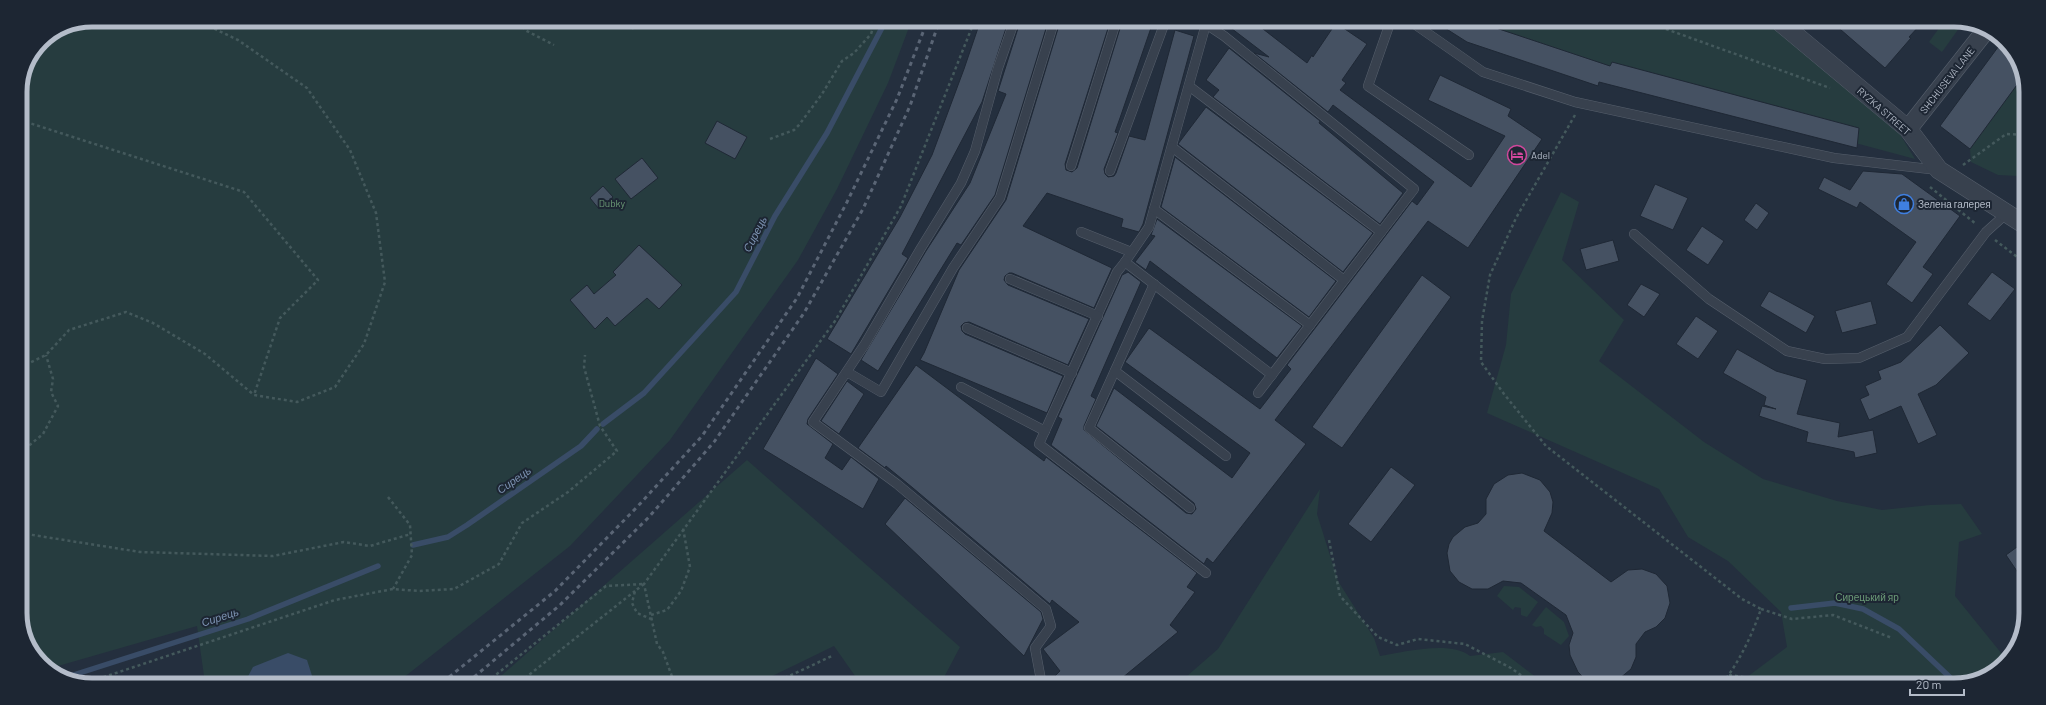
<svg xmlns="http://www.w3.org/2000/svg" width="2046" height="705" font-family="Barlow,sans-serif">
<rect width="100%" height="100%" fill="#242f3e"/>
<g fill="#263c3f">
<path d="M92 20 911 22 888 83 837 189 798 260 670 440 570 546 398 682H208L204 676 197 626 51 668 35 657 20 618V88L41 41 65 25Z"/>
<path d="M1490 23H1768L1898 131 1915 159 1616 79 1510 35Z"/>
<path d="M1942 24H1962L1942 52 1929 42Z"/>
<path d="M2022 78 2026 87 2025 167 2018 176 1998 175 1971 162 1970 149Z"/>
<path d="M1561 192 1579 202 1562 260 1624 320 1599 361 1704 442 1763 479 1837 501 1882 510 1930 505 1961 504 1982 534 1959 542 1955 596 2006 659 1998 670 1954 685H1742L1747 677 1787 647 1781 612 1728 561 1688 537 1659 489 1487 413 1506 345 1511 294Z"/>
<path d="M747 460 960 647 941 683H860L834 646 758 683 494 682Z"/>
<path d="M1320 489 1317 514 1338 581 1374 638 1380 656C1403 652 1451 640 1470 656L1503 652 1545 684 1179 683 1218 649Z"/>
<path d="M1504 586 1519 587 1538 602 1527 617 1521 615V608L1515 607 1513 610 1497 596Z"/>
<path d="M1546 607 1564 622 1569 636 1561 645 1544 634V629L1541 626 1536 627 1532 625Z"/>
</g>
<path fill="#394c67" d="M288 653 307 660 314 682H245L253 667Z"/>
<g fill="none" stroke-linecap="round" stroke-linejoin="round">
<g stroke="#394c67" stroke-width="5.5">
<path d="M603 424 644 393 736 292 775 216 827 133 885 22"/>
<path d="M413 545 448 537 467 525 581 446 597 429"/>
<path d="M1791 608 1835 603 1863 609 1899 629 1957 684"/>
<path d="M64 678 248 619 378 566"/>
</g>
</g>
<g fill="#455162" stroke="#1f2835">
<path d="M980 22H1008L982 102 902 254 908 258 851 354 827 339 900 217 932 155 964 69Z"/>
<path d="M1020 22H1048L995 195 961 245 957 243 878 371 861 360 926 251 970 183 1006 94 998 91Z"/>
<path d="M1060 22H1110L1065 164 1066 170 1072 172 1077 168 1122 22H1153L1120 118 1115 132 1118 133 1104 169 1105 174 1108 177 1114 176 1116 173 1129 136 1145 140 1175 30 1194 36 1143 224 1139 232 1121 227 1123 219 1047 193 1023 226 1112 268 1094 308 1012 273H1009L1005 276 1004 280 1008 285 1089 319 1068 365 969 322 964 323 961 326 962 331 965 334 1063 376 1047 413 920 360 924 353 959 270 1006 200Z"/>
<path d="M1223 22H1254L1307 63 1312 55 1313 57 1336 23 1367 44 1342 80 1346 83 1340 90 1471 187 1505 136 1428 100 1440 75 1511 109 1508 116 1542 139 1468 248 1428 221 1275 420 1306 444 1213 563 1207 558 1204 564 1051 445 1062 419 1058 417 1122 275 1128 272 1141 282 1091 396 1096 399 1084 426V430L1186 513 1192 514 1196 509 1194 503 1096 426 1114 388 1232 478 1250 453 1125 362 1149 328 1260 409 1291 369 1287 365 1412 201 1417 205 1434 182 1333 105 1328 112 1254 53 1269 57Z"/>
<path d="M1437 23H1481L1610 66 1612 62 1859 128 1857 148 1599 82 1598 86 1467 42Z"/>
<path d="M1833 23 1871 24H1921L1909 37 1911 38 1885 68Z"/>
<path d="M2001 43 2012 51 2022 78 1970 149 1940 126Z"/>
<path d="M1229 48 1320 121 1319 123 1403 193 1380 224 1213 97 1219 90 1206 80Z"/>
<path d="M1206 107 1373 233 1343 272 1178 144Z"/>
<path d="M717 121 747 137 735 159 705 143Z"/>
<path d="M1175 157 1336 281 1309 317 1161 207Z"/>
<path d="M642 158 658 178 631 199 615 179Z"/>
<path d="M1863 171 1902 174 1960 216 1923 267 1933 274 1912 303 1886 284 1916 242 1860 202 1857 208 1818 189 1824 177 1850 190Z"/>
<path d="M1655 184 1688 198 1673 230 1640 216Z"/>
<path d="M603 186 613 197 599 209 590 198Z"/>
<path d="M1756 203 1769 213 1757 230 1744 220Z"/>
<path d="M1157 219 1302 326 1277 358 1150 261 1146 270 1135 262 1155 236 1151 235Z"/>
<path d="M1702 226 1724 241 1708 265 1686 250Z"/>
<path d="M1613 240 1619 261 1586 270 1580 249Z"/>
<path d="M639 245 682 285 659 309 647 298 615 326 607 317 595 329 570 300 587 285 594 294 616 275 613 272Z"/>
<path d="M1992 272 2015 289 1990 321 1967 304Z"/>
<path d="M1422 275 1451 297 1342 448 1312 427Z"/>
<path d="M1641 284 1660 294 1644 317 1627 305Z"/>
<path d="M1769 291 1815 316 1806 333 1760 306Z"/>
<path d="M1871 301 1877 324 1842 333 1835 311Z"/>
<path d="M1696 316 1718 331 1698 359 1676 344Z"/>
<path d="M1940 325 1969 353 1936 385 1918 394 1937 435 1918 444 1901 406 1869 420 1860 399 1869 395 1865 386 1881 379 1878 371 1901 362Z"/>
<path d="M1737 349 1776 371 1807 380 1797 414 1840 423 1838 437 1873 430 1877 453 1855 458 1854 452 1806 442 1808 432 1759 416 1762 406 1776 409 1764 405 1766 397 1723 373Z"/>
<path d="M816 358 838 374 808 419 807 424 833 444 825 458 842 470 851 457 879 479 863 509 763 449Z"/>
<path d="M916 365 1044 461 1046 457 1197 573 1187 587 1195 592 1170 625 1178 632 1116 683H1048L1060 671 1043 649 1079 622 1052 600 1050 604 913 488 886 466 885 468 858 448Z"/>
<path d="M847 381 864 394 839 434 821 421Z"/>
<path d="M1391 467 1415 485 1371 542 1348 524Z"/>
<path d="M1522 473 1540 480 1550 492 1553 502 1552 513 1544 531 1611 582 1628 570 1642 569 1656 574 1667 586 1670 603 1665 618 1656 627 1645 632 1636 644V657L1631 669 1619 679 1601 684 1584 678 1578 672 1570 655 1569 645 1573 633 1566 615 1521 583 1503 581 1488 589H1472L1459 582 1450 571 1447 553 1449 544 1453 537 1465 527 1478 523 1486 514V499L1494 484 1508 475Z"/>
<path d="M905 498 1041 612 1043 619 1024 656 885 524Z"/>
<path d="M2017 547 2023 555V580L2006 555Z"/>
</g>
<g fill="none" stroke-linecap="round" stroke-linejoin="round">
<g stroke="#565f6c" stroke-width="10">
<g id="service">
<path d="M1014 22 998 68 975 151 961 183 921 248 865 344 813 422 897 484 1046 609 1051 626 1035 648 1041 680 1038 683"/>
<path d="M1203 22 1224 36 1414 189 1258 393"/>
<path d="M1390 23 1368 86 1469 155"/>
<path d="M1413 23 1483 72 1575 102 1834 158 1938 170"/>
<path d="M1206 24 1149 227 1125 262 1272 375"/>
<path d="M1189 86 1381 232"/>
<path d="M1172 147 1344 280"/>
<path d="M1071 166 1116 22"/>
<path d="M1110 171 1165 22"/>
<path d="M1154 209 1310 325"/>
<path d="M1081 232 1131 252"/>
<path d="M1634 234 1709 299 1787 351 1825 359 1859 358 1907 337 1986 232 2006 214"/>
<path d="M1125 262 1117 272 1039 444 1206 573"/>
<path d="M1010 279 1098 316"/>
<path d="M1154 284 1089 428 1190 508"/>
<path d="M967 328 1072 373"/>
<path d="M1115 371 1226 456"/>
<path d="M847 372 881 392 953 268 1000 198 1054 22"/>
<path d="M961 387 1045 431"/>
</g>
</g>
<g stroke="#565f6c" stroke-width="19">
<g id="minor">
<path d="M1781 23 1908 129 1939 170 2025 225"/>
<path d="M1908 129 1986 30"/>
</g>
</g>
<g stroke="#44595c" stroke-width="2.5" stroke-dasharray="3 3" stroke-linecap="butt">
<path d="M520 21 525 30 554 45"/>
<path d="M614 21 635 29"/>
<path d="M1649 23 1830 88"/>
<path d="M1575 115 1516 218 1490 275 1482 321 1481 362 1504 394 1546 446 1742 599 1761 609C1752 635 1739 663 1721 685"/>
<path d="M20 120 244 192 318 280 280 318 254 395"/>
<path d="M770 139 794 130 799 125 822 94 842 61 854 53 871 34 875 22"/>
<path d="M1963 165 2006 134 2026 135"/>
<path d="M1930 187 1976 224"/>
<path d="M1995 240 2025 263"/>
<path d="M20 366H23L46 355 69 330 126 312 153 323 205 354 254 395 297 402 335 387 364 344 385 282 376 213 350 150 307 88 238 40 196 20"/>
<path d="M20 453 43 434 58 406 51 392 53 379 46 355"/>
<path d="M388 497 410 525 412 555 393 589"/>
<path d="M20 533 140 552 273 556 344 542 370 546 411 534"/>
<path d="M1329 540 1340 596 1378 637 1397 645 1418 639 1465 644 1511 668 1533 684"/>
<path d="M644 584 635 591 632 603 637 613 651 619"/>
<path d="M1761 609 1792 619 1833 615 1892 638"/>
<path d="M651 615 667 610 681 591 690 567 683 528"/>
<path d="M1729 675 1764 680 1763 685"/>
<path d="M92 681 335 600 393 589 419 591 454 589 499 564 522 523 568 492 617 451 600 426 584 367 585 355"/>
<path d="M487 682 606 586 644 584"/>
<path d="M520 682 635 591"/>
<path d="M674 682 663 652 657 644 644 584 835 321 901 206 974 22"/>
<path d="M774 683 832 656"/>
</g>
<use href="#service" stroke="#38414e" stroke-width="9"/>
<use href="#minor" stroke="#38414e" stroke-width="18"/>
<g stroke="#5a6575" stroke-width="3" stroke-dasharray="4 4" stroke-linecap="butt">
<path d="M443 682 555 591 638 506 702 436 797 298 847 202 897 99 927 22"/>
<path d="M468 682 560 605 649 517 714 442 804 313 863 209 910 106 939 22"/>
</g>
</g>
<defs>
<g id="hotel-ring" transform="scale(1)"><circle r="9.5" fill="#1d2633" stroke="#d1479c" stroke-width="1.5"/><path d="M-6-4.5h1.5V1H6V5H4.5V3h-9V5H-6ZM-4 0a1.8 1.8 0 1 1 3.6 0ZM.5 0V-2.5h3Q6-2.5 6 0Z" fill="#d1479c"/></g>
<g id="shop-ring" transform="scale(1)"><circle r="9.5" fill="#1d2633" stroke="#3f7fe0" stroke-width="1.5"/><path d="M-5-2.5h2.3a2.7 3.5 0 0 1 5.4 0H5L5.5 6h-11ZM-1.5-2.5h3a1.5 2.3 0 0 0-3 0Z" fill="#3f7fe0"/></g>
</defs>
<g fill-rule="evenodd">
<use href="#hotel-ring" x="1517" y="155"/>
<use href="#shop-ring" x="1904" y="204"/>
</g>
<g text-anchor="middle" stroke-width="4" stroke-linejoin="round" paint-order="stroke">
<g font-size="10" fill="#b4bcc9" stroke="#1d2633">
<text transform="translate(1947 80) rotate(-52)" y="4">SHCHUSEVA LANE</text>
<text transform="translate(1884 111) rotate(41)" y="4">RYZKA STREET</text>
</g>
<g font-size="10" fill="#b4bcc9" stroke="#1d2633" text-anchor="start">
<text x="1531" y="159">Adel</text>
<text x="1918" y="208">Зелена галерея</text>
</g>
<g font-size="10" fill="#6b9a76" stroke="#1d2633">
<text x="612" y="207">Dubky</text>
<text x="1867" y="601">Сирецький яр</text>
</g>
<g font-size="11" font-style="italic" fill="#7c92b1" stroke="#1d2633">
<text transform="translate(755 234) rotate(-63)" y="4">Сирець</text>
<text transform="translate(514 480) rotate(-35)" y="4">Сирець</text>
<text transform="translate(220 617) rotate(-18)" y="4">Сирець</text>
</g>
</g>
<path d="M0 0H2046V705H0ZM92 27H1954A65 65 0 0 1 2019 92V613A65 65 0 0 1 1954 678H92A65 65 0 0 1 27 613V92A65 65 0 0 1 92 27Z" fill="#1d2633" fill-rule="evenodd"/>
<path fill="none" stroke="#b4bcc9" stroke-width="5" d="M92 27H1954A65 65 0 0 1 2019 92V613A65 65 0 0 1 1954 678H92A65 65 0 0 1 27 613V92A65 65 0 0 1 92 27Z"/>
<path d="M1910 689v6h54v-6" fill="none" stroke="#b4bcc9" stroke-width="2"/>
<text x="1916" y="689" font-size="12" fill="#b4bcc9" stroke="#1d2633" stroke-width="3" paint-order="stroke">20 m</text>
</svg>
